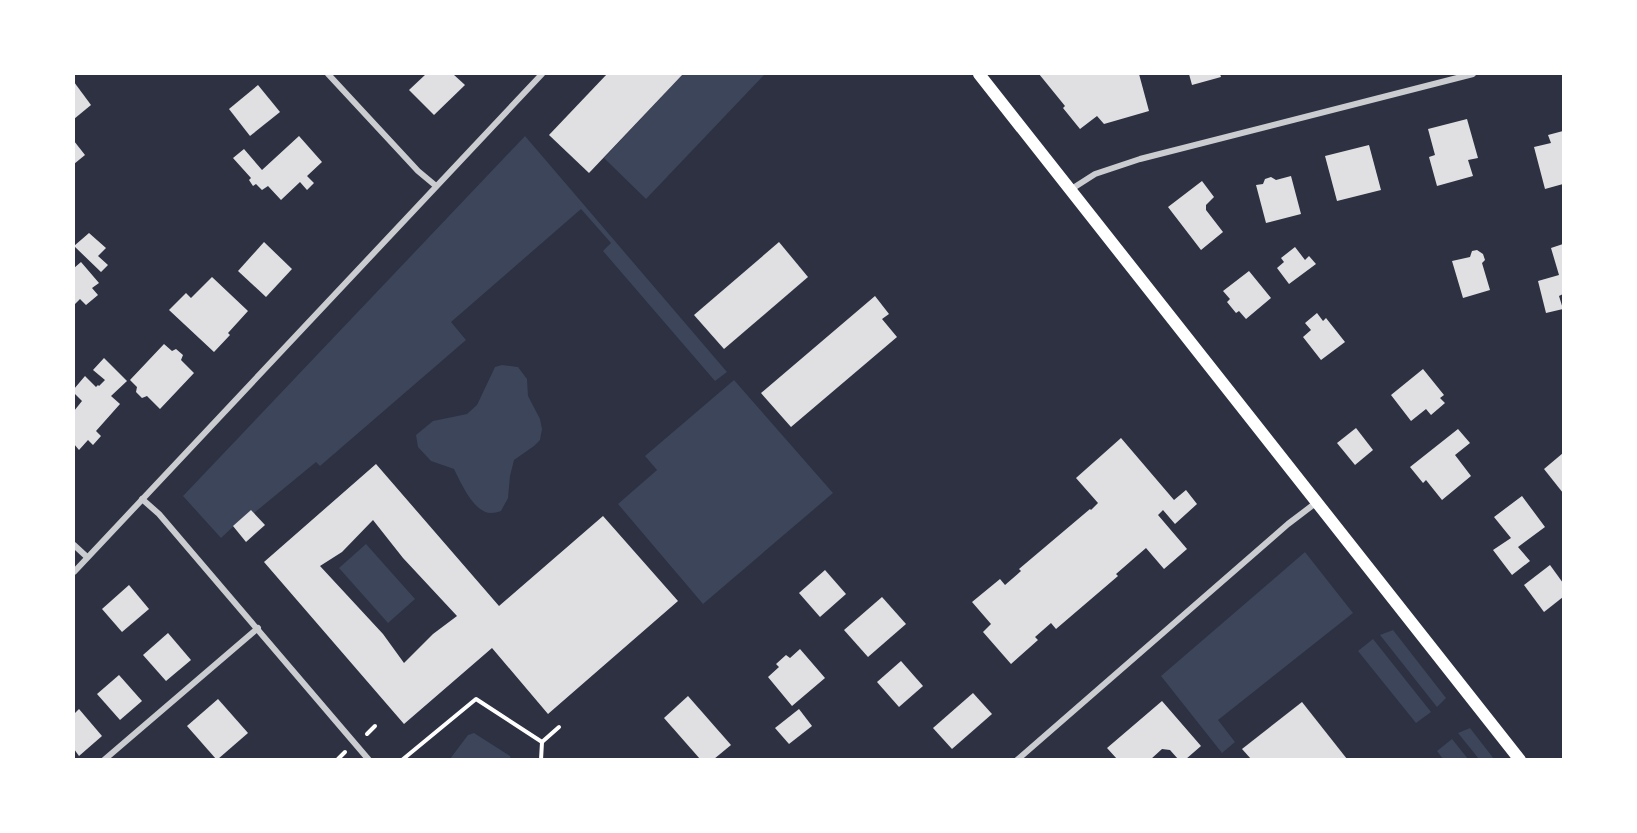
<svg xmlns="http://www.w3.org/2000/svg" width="1637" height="833" font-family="'Roboto Serif',serif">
<rect width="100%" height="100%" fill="#2d3142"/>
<g fill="#3c4559">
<path d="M683 74H765L646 199 604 158Z"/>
<path d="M525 136 727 372 715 381 603 251 611 243 581 209 451 322 466 340 320 466 316 462 254 513 251 510 221 538 183 496Z"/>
<path d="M502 365 518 367 527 379 528 396 540 419 542 429 540 440 534 446 514 460 510 476 508 498 501 511C498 512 494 513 491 513 474 513 461 483 454 469L431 461 418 447 416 435 433 421 467 414 477 405 495 367Z"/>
<path d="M734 380 833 493 703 604 618 504 657 470 645 456Z"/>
<path d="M366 544 415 599 388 623 339 568Z"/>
<path d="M1305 552 1353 613 1218 720 1235 742 1222 753 1161 676Z"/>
<path d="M1393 630 1446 698 1437 707 1380 635Z"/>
<path d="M1373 639 1431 712 1416 723 1358 651Z"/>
<path d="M1470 728 1494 759H1479L1458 733Z"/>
<path d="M474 733 510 756 511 759H450L468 735Z"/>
<path d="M1452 739 1468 759H1443L1437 751Z"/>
</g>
<g fill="#e0e0e3" fill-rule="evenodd">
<path d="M426 74H453L465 85 434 115 409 90Z"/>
<path d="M607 74H683L589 173 549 135Z"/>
<path d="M1039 74H1139L1149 111 1104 124 1097 116 1080 129 1063 108 1065 106Z"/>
<path d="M1189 74H1220L1221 77 1192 85Z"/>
<path d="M74 82 91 105 74 119Z"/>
<path d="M258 85 280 112 250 136 229 109Z"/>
<path d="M1467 119 1478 158 1468 160 1473 176 1437 186 1429 157 1435 155 1428 129Z"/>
<path d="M1563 131V184L1545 189 1534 147 1551 143 1548 135Z"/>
<path d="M299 136 322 162 307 176 314 183 307 190 300 182 281 200 268 186 262 190 256 184 253 186 249 180 251 178 233 158 244 149 262 170Z"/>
<path d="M74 141 85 155 74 164Z"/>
<path d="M1369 145 1381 190 1337 201 1325 156Z"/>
<path d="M1291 176 1301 214 1266 223 1256 185 1263 184 1265 179 1271 177 1276 180Z"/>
<path d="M1202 181 1214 197 1206 205V210L1223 232 1201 250 1168 207Z"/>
<path d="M89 233 106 248 98 256 108 265 101 272 74 246Z"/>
<path d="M264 242 292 269 266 297 238 271Z"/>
<path d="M779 242 808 277 724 349 694 315Z"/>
<path d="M1563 244V294L1559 296 1563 309 1546 313 1538 281 1559 275 1551 248Z"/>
<path d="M1295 247 1305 260 1309 256 1316 264 1289 284 1277 268 1284 262 1281 258Z"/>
<path d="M1477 250 1483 254 1485 260 1482 263 1490 290 1463 298 1452 261 1470 257 1472 251Z"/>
<path d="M81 262 99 283 92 288 98 295 86 305 80 299 74 305V268Z"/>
<path d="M1249 271 1271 298 1246 319 1239 311 1236 313 1227 302 1230 299 1223 291Z"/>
<path d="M212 277 248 311 228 333 230 335 214 352 169 310 186 293 191 298Z"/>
<path d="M875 296 889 314 882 319 897 337 791 427 761 393Z"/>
<path d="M1317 313 1323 321 1326 318 1345 342 1321 360 1303 337 1311 330 1305 323Z"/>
<path d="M164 344 172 351 176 349 183 355 181 360 194 373 160 409 147 396 142 398 136 392 137 387 130 380Z"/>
<path d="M104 358 127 381 111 396 120 404 96 431 101 436 93 445 88 440 79 450 74 444V411L82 401 74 393V389L85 376 96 387 98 385 99 386 105 380 93 370Z"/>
<path d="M1423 369 1444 395 1440 398 1445 403 1431 415 1426 409 1411 421 1391 395Z"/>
<path d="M1356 428 1373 450 1355 465 1337 443Z"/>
<path d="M1458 429 1470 443 1455 455 1471 476 1442 500 1426 480 1423 483 1410 467Z"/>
<path d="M1121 438 1174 500 1186 490 1197 504 1175 524 1163 510 1158 515 1187 549 1164 569 1146 548 1116 574 1118 576 1056 629 1051 623 1035 637 1038 640 1011 664 983 632 991 624 972 602 1000 579 1005 585 1021 571 1019 569 1090 509 1091 510 1098 503 1076 478Z"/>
<path d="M1563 453V493L1544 469Z"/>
<path d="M376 464 499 606 603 516 678 601 548 714 492 648 404 724 264 562ZM373 520 403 558 457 616 433 634 404 663 383 634 320 566 342 552Z"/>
<path d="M1522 496 1545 527 1518 547 1530 561 1512 575 1493 550 1511 538 1494 517Z"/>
<path d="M251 510 265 525 246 542 233 526Z"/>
<path d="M1550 565 1563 583V597L1544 612 1524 585Z"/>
<path d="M825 570 846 594 820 617 799 593Z"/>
<path d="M129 585 149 609 122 632 102 609Z"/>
<path d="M882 597 906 624 868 657 844 630Z"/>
<path d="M168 633 191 660 166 681 143 655Z"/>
<path d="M800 649 825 678 792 706 768 677 779 667 776 664 786 655 790 658Z"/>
<path d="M901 661 923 686 899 707 877 682Z"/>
<path d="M119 675 142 701 120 720 97 694Z"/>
<path d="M973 693 992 714 952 749 933 728Z"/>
<path d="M688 696 731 745 714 759H700L664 718Z"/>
<path d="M218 699 248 733 218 759H216L187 726Z"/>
<path d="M1162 701 1201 746 1186 759H1178L1170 750 1162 749 1151 759H1117L1107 748Z"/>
<path d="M1302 702 1347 759H1251L1242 749Z"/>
<path d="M79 709 102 736 79 756 74 749V714Z"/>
<path d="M799 709 812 726 789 744 775 728Z"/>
</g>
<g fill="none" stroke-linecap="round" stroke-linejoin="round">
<g stroke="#fff" stroke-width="4">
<path d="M367 734 375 726"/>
<path d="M542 742 559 727"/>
<path d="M338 759 345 752"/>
<path d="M402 760 476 699 542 742 541 760"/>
</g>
<g stroke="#caccd0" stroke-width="6">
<path d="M328 74 418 171 436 186"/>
<path d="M1070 190 1095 174 1140 159 1473 74"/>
<path d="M142 499 159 514 369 760"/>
<path d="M74 545 87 557"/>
<path d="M74 572 542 74"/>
<path d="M104 760 258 628"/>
<path d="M1017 760 1288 524 1317 502"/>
</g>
<path stroke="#fff" stroke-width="12" d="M979 74 1520 760"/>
</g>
<rect width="1637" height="833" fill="none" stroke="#ffffff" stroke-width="150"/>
</svg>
